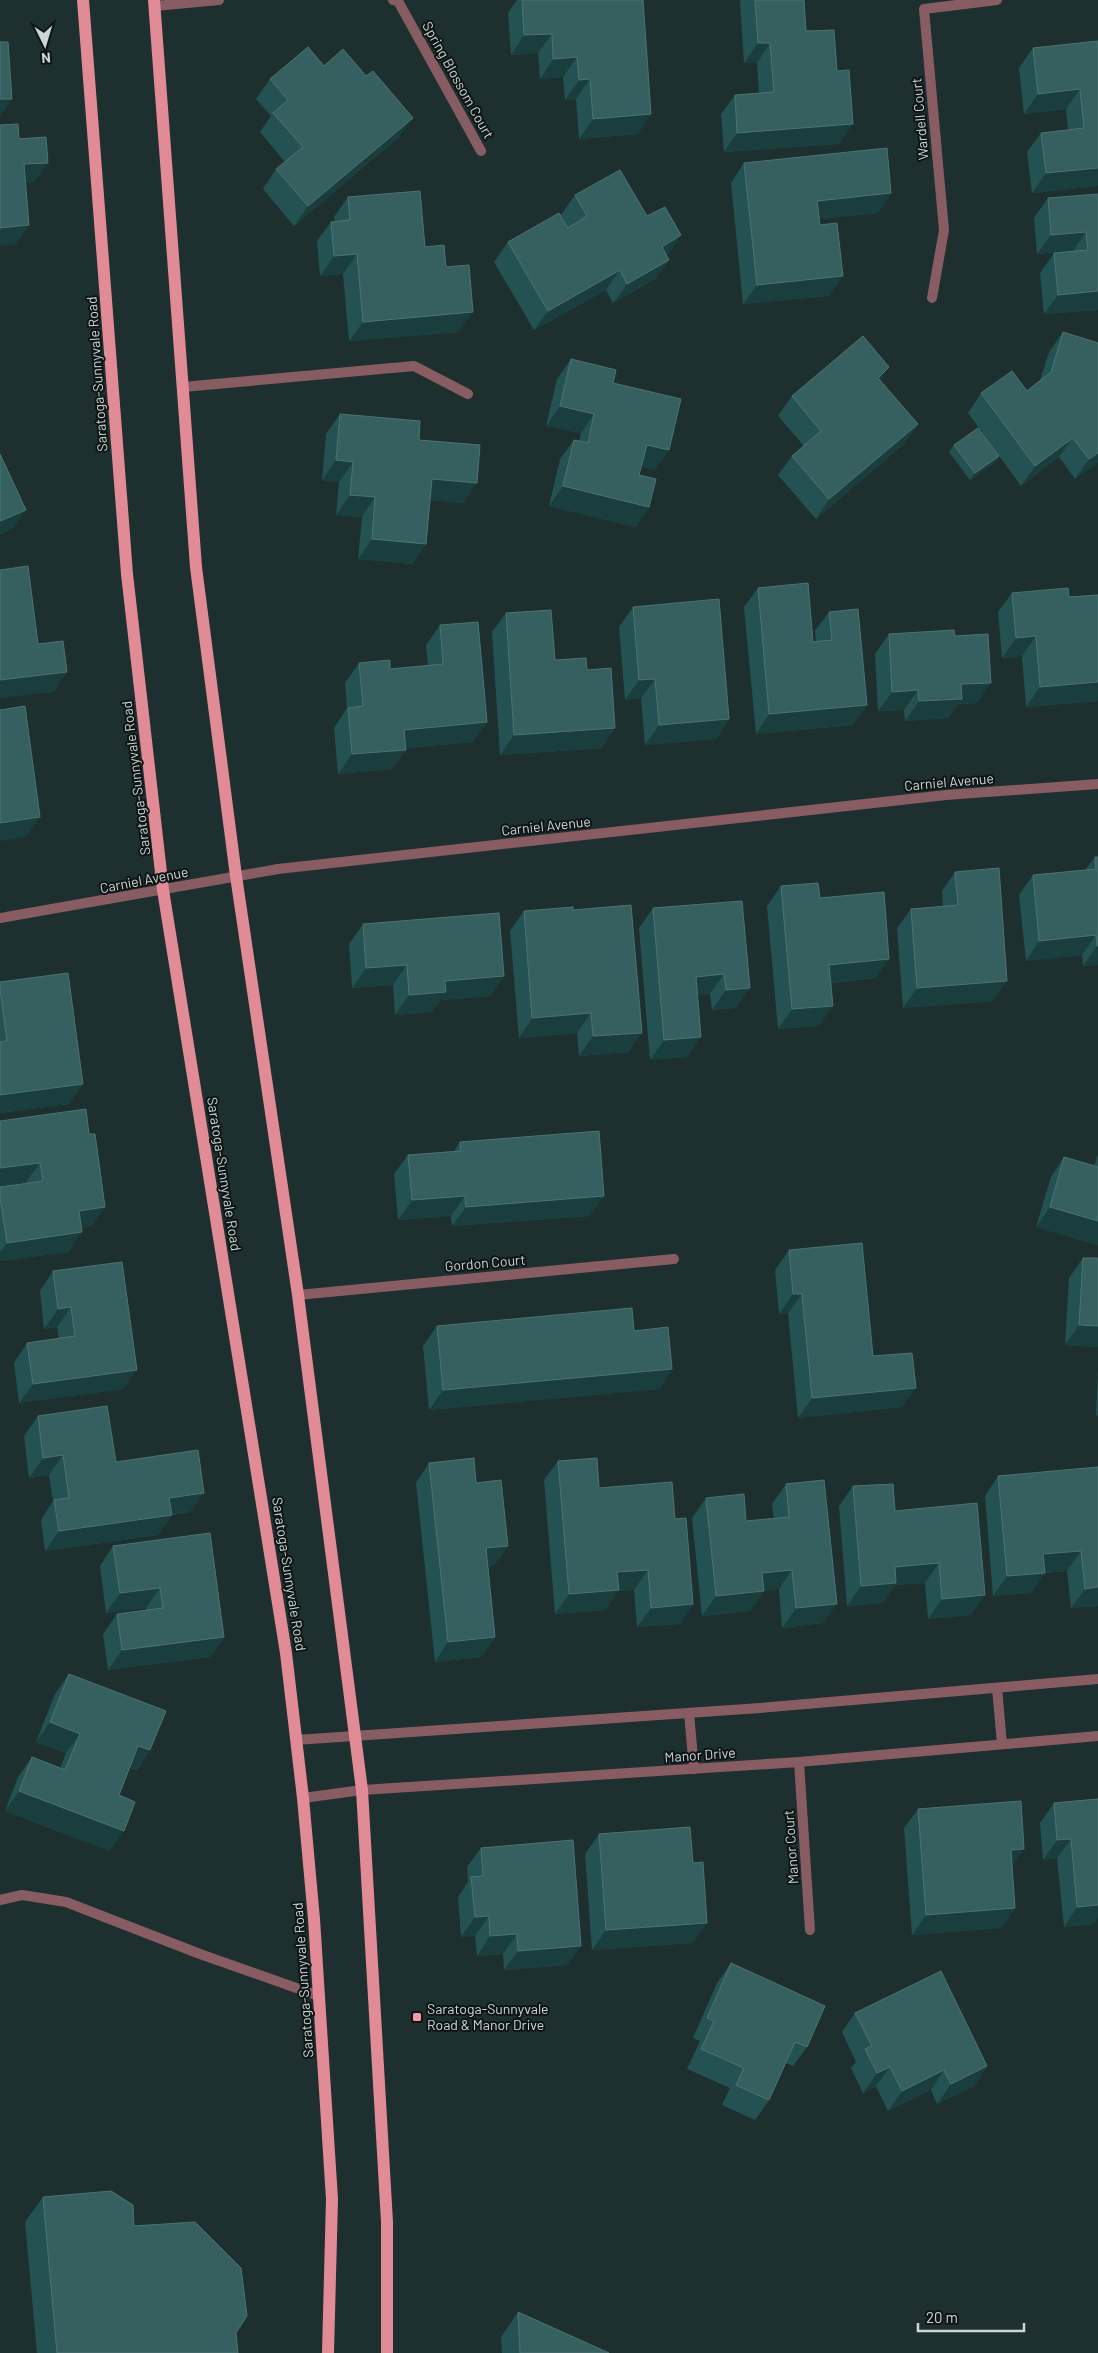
<svg xmlns="http://www.w3.org/2000/svg" width="1098" height="2353" font-family="Barlow,sans-serif">
<rect width="100%" height="100%" fill="#1e2f2f"/>
<g fill="none" stroke-linecap="round" stroke-linejoin="round">
<path stroke="#875c62" stroke-width="10" d="M0 1900 22 1895 66 1902 200 1954 319 1996"/>
<g stroke="#875c62" stroke-width="10">
<path d="M393 0 398 1 481 151"/>
<path d="M155 6 219 0"/>
<path d="M932 298 944 230 924 9 997 0"/>
<path d="M183 387 414 366 468 394"/>
<path d="M0 918 278 869 946 795 1098 784"/>
<path d="M298 1295 674 1259"/>
<path d="M997 1688 1002 1744"/>
<path d="M689 1713 694 1769"/>
<path d="M296 1740 760 1708 1098 1679"/>
<path d="M799 1762 810 1930"/>
<path d="M303 1798 362 1790 799 1762 1098 1736"/>
</g>
<g stroke="#e18b97" stroke-width="12">
<path d="M83 0 127 574 163 890 286 1653 303 1798 314 1919 332 2199 328 2353"/>
<path d="M154 0 196 567 236 876 298 1295 362 1790 387 2222V2353"/>
</g>
</g>
<g fill="#245252">
<path d="M517 0H643L638 134 579 139 576 99 565 100 563 77 540 79 538 53 511 55 508 13Z"/>
<path d="M741 0H804L806 31 839 144 724 152 721 114 735 95 759 93 757 63H744L740 2Z"/>
<path d="M1098 41V186L1032 193 1027 152 1041 133 1068 130 1066 109 1024 114 1019 68 1033 48Z"/>
<path d="M324 66 399 137 294 226 263 189 276 169 285 162 260 132 271 116 256 99 270 79Z"/>
<path d="M744 163 891 193 878 213 819 219 829 296 743 304 731 183Z"/>
<path d="M1098 194V310L1044 314 1040 273 1054 253 1073 251 1037 254 1034 218 1048 198Z"/>
<path d="M575 195 668 255 667 256 669 260 655 279 613 303 606 290 534 330 494 262 508 242 568 227 561 215Z"/>
<path d="M348 197 425 247 446 267 459 332 349 341 343 274 320 276 317 241 331 222 335 221 334 217Z"/>
<path d="M1063 332 1098 343V462L1096 464 1075 479 1059 457 1021 486 968 413 981 393 1027 391 1040 380 1049 352Z"/>
<path d="M571 359 613 383 655 470 641 466 639 475 649 507 635 527 549 506 560 459 574 440 579 441 581 433 546 426 557 379Z"/>
<path d="M889 367 880 380 918 424 904 444 816 519 778 475 792 456 804 446 778 416 792 396Z"/>
<path d="M340 414 419 440 463 503 430 500 426 544 412 564 358 559 362 517 336 515 339 482 322 480 326 434Z"/>
<path d="M954 445 999 456 994 463 970 480 949 452Z"/>
<path d="M758 588 813 642 816 641 815 631 829 612 853 725 756 734 744 607Z"/>
<path d="M1012 593 1069 597 1098 595V701L1026 707 1022 656 1002 658 998 612Z"/>
<path d="M633 607 729 719 716 739 645 745 641 698 625 700 619 627Z"/>
<path d="M506 613 555 660 587 670 602 748 500 755 492 632Z"/>
<path d="M440 625 473 742 406 748V750L392 769 338 774 334 728 347 708 345 683 359 663 390 669 428 666 426 645Z"/>
<path d="M889 634 955 636 977 703 958 704 948 718 905 721 904 710 878 711 875 654Z"/>
<path d="M1095 857H1098V965L1083 966 1082 955 1026 961 1019 895 1033 875 1085 870Z"/>
<path d="M955 872 993 1001 903 1008 897 928 911 909 943 906 942 891Z"/>
<path d="M781 886 820 898 876 978 831 983 819 1026 778 1029 767 906Z"/>
<path d="M742 901 736 1008 712 1010 710 994 697 995 701 1037 687 1057 650 1060 639 928 653 908Z"/>
<path d="M573 910 628 1052 579 1056 577 1033 519 1038 510 931 524 911Z"/>
<path d="M363 924 504 976 490 996 441 1000 432 1012 395 1015 393 985 352 988 349 944Z"/>
<path d="M0 982 69 1104 0 1113Z"/>
<path d="M0 1121 89 1134 105 1207 91 1226 81 1228 68 1252 0 1261V1187L26 1184V1182L0 1186Z"/>
<path d="M460 1142 590 1216 452 1226 451 1216 398 1220 394 1174 408 1155 454 1151Z"/>
<path d="M1098 1154V1245L1036 1227 1051 1177 1064 1157 1094 1166Z"/>
<path d="M789 1250 873 1356 902 1407 798 1418 788 1313 779 1314 775 1270Z"/>
<path d="M1083 1258 1098 1347 1065 1345 1069 1278Z"/>
<path d="M53 1271 123 1389 19 1403 14 1363 27 1343 59 1339 57 1327 44 1329 40 1291Z"/>
<path d="M437 1326 634 1331 672 1369 659 1389 429 1410 423 1346Z"/>
<path d="M1098 1370V1416L1096 1415Z"/>
<path d="M38 1416 116 1462 190 1512 172 1515 158 1535 45 1551 41 1520 53 1501 49 1475 29 1478 24 1436Z"/>
<path d="M558 1461 599 1488 675 1519 693 1604 680 1624 637 1627 634 1590 618 1591 605 1610 555 1614 544 1480Z"/>
<path d="M429 1463 476 1483 508 1546 494 1565 488 1566 495 1637 481 1657 435 1662 416 1483Z"/>
<path d="M1098 1467V1606L1071 1608 1067 1571 1045 1573 1031 1593 993 1596 985 1496 998 1476Z"/>
<path d="M786 1484 823 1623 782 1628 779 1589 764 1591 750 1611 702 1616 692 1518 706 1498 746 1521 774 1519 772 1504Z"/>
<path d="M853 1486 895 1511 977 1503 971 1615 928 1619 925 1583 895 1585 882 1603 847 1606 839 1506Z"/>
<path d="M113 1546 224 1637 210 1657 108 1670 103 1634 117 1614 146 1610V1608L106 1613 100 1566Z"/>
<path d="M69 1674 150 1750 137 1770 130 1768 119 1795 110 1851 5 1811 18 1777 32 1757 60 1768 66 1753 36 1742 55 1694Z"/>
<path d="M1098 1799 1094 1924 1064 1927 1057 1858 1043 1860 1040 1823 1054 1803Z"/>
<path d="M918 1809 1012 1866 1015 1908 1001 1928 912 1935 904 1828Z"/>
<path d="M599 1834 693 1943 592 1950 585 1854Z"/>
<path d="M481 1848 567 1965 504 1970 503 1954 477 1956 475 1936 461 1937 458 1897 468 1882 467 1867Z"/>
<path d="M731 1963 807 2047 793 2066 786 2063 769 2100 755 2120 722 2105 730 2088 687 2069 700 2041 693 2038 717 1983Z"/>
<path d="M855 2013 987 2066 974 2086 937 2104 931 2090 888 2111 876 2086 863 2093 851 2068 856 2062 842 2032Z"/>
<path d="M43 2197 134 2226 236 2333 238 2353H37L25 2222Z"/>
<path d="M518 2312 609 2353H502L501 2337Z"/>
</g>
<g fill="#1a3e3e">
<path d="M552 34 538 53 511 55 524 35Z"/>
<path d="M758 43H770L757 63H744Z"/>
<path d="M577 57 563 77 540 79 553 59Z"/>
<path d="M590 79 576 99 565 100 579 80Z"/>
<path d="M1080 89 1066 109 1024 114 1038 94Z"/>
<path d="M0 99H12L0 116Z"/>
<path d="M651 114 638 134 579 139 593 119Z"/>
<path d="M413 118 399 137 294 226 308 206Z"/>
<path d="M853 124 839 144 724 152 737 133Z"/>
<path d="M48 163 34 182 10 184 24 164Z"/>
<path d="M1098 168V186L1032 193 1046 173Z"/>
<path d="M891 193 878 213 803 221 817 201Z"/>
<path d="M29 225 15 245 0 246V228Z"/>
<path d="M1086 232 1073 251 1037 254 1051 235Z"/>
<path d="M681 235 668 255 648 266 662 247Z"/>
<path d="M357 254 343 274 320 276 334 256Z"/>
<path d="M669 260 655 279 613 303 627 284Z"/>
<path d="M620 270 606 290 534 330 548 311Z"/>
<path d="M843 276 829 296 743 304 757 285Z"/>
<path d="M1098 291V310L1044 314 1058 295Z"/>
<path d="M473 312 459 332 349 341 363 322Z"/>
<path d="M889 367 876 387 878 378Z"/>
<path d="M560 406 594 414 581 433 546 426Z"/>
<path d="M918 424 904 444 816 519 829 499Z"/>
<path d="M1073 438 1059 457 1021 486 1035 466Z"/>
<path d="M647 445 669 450 655 470 633 464Z"/>
<path d="M1098 453V462L1096 464 1075 479 1089 459Z"/>
<path d="M999 456 994 463 970 480 975 473Z"/>
<path d="M336 460 353 462 339 482 322 480Z"/>
<path d="M432 479 477 483 463 503 418 499Z"/>
<path d="M563 486 649 507 635 527 549 506Z"/>
<path d="M350 495 375 497 362 517 336 515Z"/>
<path d="M26 510 12 529 0 535V521Z"/>
<path d="M372 539 426 544 412 564 358 559Z"/>
<path d="M1036 636 1022 656 1002 658 1016 638Z"/>
<path d="M67 672 54 692 0 698V680Z"/>
<path d="M655 679 641 698 625 700 639 680Z"/>
<path d="M1098 682V701L1026 707 1040 687Z"/>
<path d="M991 683 977 703 958 704 948 718 905 721 919 701 961 684Z"/>
<path d="M918 690 904 710 878 711 892 692Z"/>
<path d="M867 705 853 725 756 734 769 714Z"/>
<path d="M729 719 716 739 645 745 659 725Z"/>
<path d="M487 722 473 742 390 749 404 730Z"/>
<path d="M615 728 602 748 500 755 514 735Z"/>
<path d="M406 750 392 769 338 774 352 754Z"/>
<path d="M40 817 26 837 0 841V823Z"/>
<path d="M1096 935 1082 955 1026 961 1039 941Z"/>
<path d="M1097 946H1098V965L1083 966Z"/>
<path d="M889 959 876 978 815 984 829 965Z"/>
<path d="M407 965 393 985 352 988 366 968Z"/>
<path d="M724 974 710 994 682 997 696 977Z"/>
<path d="M504 976 490 996 441 1000 432 1012 395 1015 409 995 445 981Z"/>
<path d="M1007 981 993 1001 903 1008 917 988Z"/>
<path d="M750 988 736 1008 712 1010 726 990Z"/>
<path d="M833 1006 819 1026 778 1029 792 1009Z"/>
<path d="M591 1013 577 1033 519 1038 532 1018Z"/>
<path d="M642 1033 628 1052 579 1056 593 1036Z"/>
<path d="M701 1037 687 1057 650 1060 664 1040Z"/>
<path d="M83 1084 69 1104 0 1113V1095Z"/>
<path d="M40 1163 26 1182 0 1186V1168Z"/>
<path d="M465 1196 451 1216 398 1220 412 1200Z"/>
<path d="M604 1196 590 1216 452 1226 466 1207Z"/>
<path d="M105 1207 91 1226 65 1231 79 1211Z"/>
<path d="M1050 1207 1098 1221V1245L1036 1227Z"/>
<path d="M82 1232 68 1252 0 1261V1252L7 1243Z"/>
<path d="M793 1294H802L788 1313 779 1314Z"/>
<path d="M71 1307 57 1327 44 1329 58 1309Z"/>
<path d="M1079 1325 1098 1326V1347L1065 1345Z"/>
<path d="M672 1369 659 1389 429 1410 443 1390Z"/>
<path d="M137 1370 123 1389 19 1403 33 1384Z"/>
<path d="M916 1388 902 1407 798 1418 812 1398Z"/>
<path d="M63 1455 49 1475 29 1478 43 1458Z"/>
<path d="M204 1493 190 1512 155 1517 169 1498Z"/>
<path d="M172 1515 158 1535 45 1551 59 1531Z"/>
<path d="M508 1546 494 1565 472 1567 486 1548Z"/>
<path d="M1081 1551 1067 1571 1029 1574 1043 1554Z"/>
<path d="M939 1563 925 1583 895 1585 882 1603 847 1606 861 1586 895 1567Z"/>
<path d="M648 1570 634 1590 618 1591 605 1610 555 1614 569 1594 617 1572Z"/>
<path d="M792 1570 779 1589 749 1593 762 1573Z"/>
<path d="M1045 1573 1031 1593 993 1596 1007 1576Z"/>
<path d="M1098 1587V1606L1071 1608 1085 1589Z"/>
<path d="M160 1588 146 1608 106 1613 120 1593Z"/>
<path d="M764 1591 750 1611 702 1616 716 1596Z"/>
<path d="M985 1595 971 1615 928 1619 942 1599Z"/>
<path d="M693 1604 680 1624 637 1627 651 1608Z"/>
<path d="M837 1604 823 1623 782 1628 796 1608Z"/>
<path d="M224 1637 210 1657 108 1670 122 1650Z"/>
<path d="M495 1637 481 1657 435 1662 448 1642Z"/>
<path d="M50 1722 80 1734 66 1753 36 1742Z"/>
<path d="M138 1746 150 1750 137 1770 124 1765Z"/>
<path d="M19 1791 124 1831 110 1851 5 1811Z"/>
<path d="M1071 1839 1057 1858 1043 1860 1057 1840Z"/>
<path d="M1024 1849 1010 1868 1011 1850Z"/>
<path d="M1098 1905V1918L1094 1924 1064 1927 1077 1907Z"/>
<path d="M1015 1908 1001 1928 912 1935 926 1915Z"/>
<path d="M489 1916 475 1936 461 1937 475 1917Z"/>
<path d="M707 1923 693 1943 592 1950 606 1930Z"/>
<path d="M517 1934 503 1954 477 1956 490 1936Z"/>
<path d="M581 1946 567 1965 504 1970 518 1951Z"/>
<path d="M987 2066 974 2086 937 2104 951 2084Z"/>
<path d="M890 2067 876 2086 863 2093 877 2073Z"/>
<path d="M944 2070 931 2090 888 2111 902 2091Z"/>
</g>
<g fill="#366060" stroke="#4d7373">
<path d="M522 0H643L651 114 593 119 590 79 579 80 577 57 553 59 552 34 524 35Z"/>
<path d="M755 0H804L806 31 834 30 837 71 849 70 853 124 737 133 735 95 774 92 770 43H758Z"/>
<path d="M1098 41V168L1046 173 1041 133 1084 128 1080 89 1038 94 1033 48Z"/>
<path d="M0 42H8L12 99H0Z"/>
<path d="M308 47 324 66 343 49 366 76 373 71 413 118 308 206 276 169 303 147 273 113 288 100 270 79Z"/>
<path d="M18 124 19 139 46 137 48 163 24 164 29 225 0 228V125Z"/>
<path d="M887 148 891 193 817 201 820 225 837 223 843 276 757 285 744 163Z"/>
<path d="M620 170 647 216 665 207 681 235 662 247 669 260 627 284 620 270 548 311 508 242 559 213 568 228 587 216 575 195Z"/>
<path d="M420 191 425 247 444 245 446 267 469 265 473 312 363 322 357 254 334 256 331 222 350 220 348 197Z"/>
<path d="M1098 194V291L1058 295 1054 253 1088 250 1086 232 1051 235 1048 198Z"/>
<path d="M1063 332 1098 343V453L1089 459 1073 438 1035 466 981 393 1012 371 1027 391 1051 372Z"/>
<path d="M863 336 889 367 878 378 918 424 829 499 792 456 821 431 792 396Z"/>
<path d="M571 359 616 370 613 383 681 399 669 450 647 445 639 475 656 479 649 507 563 486 574 440 588 443 594 414 560 406Z"/>
<path d="M340 414 420 421 419 440 480 445 477 483 432 479 426 544 372 539 375 497 350 495 353 462 336 460Z"/>
<path d="M978 428 999 456 975 473 954 445Z"/>
<path d="M0 454 26 510 0 521Z"/>
<path d="M28 566 38 644 63 641 67 672 0 680V570Z"/>
<path d="M808 583 813 642 832 640 829 612 858 609 867 705 769 714 758 588Z"/>
<path d="M1068 588 1069 597 1098 595V682L1040 687 1036 636 1016 638 1012 593Z"/>
<path d="M719 599 729 719 659 725 655 679 639 680 633 607Z"/>
<path d="M551 610 555 660 586 658 587 670 611 668 615 728 514 735 506 613Z"/>
<path d="M478 622 487 722 404 730 406 750 352 754 348 708 363 706 359 663 390 660V669L443 664 440 625Z"/>
<path d="M954 630 955 636 988 634 991 683 961 684 962 699 919 701 918 690 892 692 889 634Z"/>
<path d="M25 706 40 817 0 823V710Z"/>
<path d="M1095 857H1098V946H1097L1096 935 1039 941 1033 875 1096 869Z"/>
<path d="M999 868 1007 981 917 988 911 909 958 905 955 872Z"/>
<path d="M818 883 820 898 884 892 889 959 829 965 833 1006 792 1009 781 886Z"/>
<path d="M742 901 750 988 726 990 724 974 696 977 701 1037 664 1040 653 908Z"/>
<path d="M631 905 642 1033 593 1036 591 1013 532 1018 524 911 573 907V910Z"/>
<path d="M499 913 504 976 445 981 446 992 409 995 407 965 366 968 363 924Z"/>
<path d="M68 973 83 1084 0 1095V1042L7 1041 0 989V982Z"/>
<path d="M86 1109 89 1134H95L105 1207 79 1211 82 1232 7 1243 0 1197V1187L43 1181 40 1163 0 1168V1121Z"/>
<path d="M599 1131 604 1196 466 1207 465 1196 412 1200 408 1155 461 1151 460 1142Z"/>
<path d="M1064 1157 1098 1167V1221L1050 1207Z"/>
<path d="M862 1243 873 1356 912 1353 916 1388 812 1398 802 1294H793L789 1250Z"/>
<path d="M1083 1258H1098V1326L1079 1325Z"/>
<path d="M122 1262 137 1370 33 1384 27 1343 75 1336 71 1307 58 1309 53 1271Z"/>
<path d="M632 1308 634 1331 668 1327 672 1369 443 1390 437 1326Z"/>
<path d="M107 1406 116 1462 198 1450 204 1493 169 1498 172 1515 59 1531 54 1500 69 1498 63 1455 43 1458 38 1416Z"/>
<path d="M474 1458 476 1483 501 1480 508 1546 486 1548 495 1637 448 1642 429 1463Z"/>
<path d="M597 1458 599 1488 672 1482 675 1519 686 1518 693 1604 651 1608 648 1570 617 1572 619 1590 569 1594 558 1461Z"/>
<path d="M1098 1467V1587L1085 1589 1081 1551 1043 1554 1045 1573 1007 1576 998 1476Z"/>
<path d="M824 1480 837 1604 796 1608 792 1570 762 1573 764 1591 716 1596 706 1498 744 1494 746 1521 789 1517 786 1484Z"/>
<path d="M893 1484 895 1511 977 1503 985 1595 942 1599 939 1563 895 1567 896 1583 861 1586 853 1486Z"/>
<path d="M210 1533 224 1637 122 1650 117 1614 163 1608 160 1588 120 1593 113 1546Z"/>
<path d="M69 1674 166 1711 150 1750 138 1746 119 1795 135 1802 124 1831 19 1791 32 1757 65 1770 80 1734 50 1722Z"/>
<path d="M1098 1799V1905L1077 1907 1071 1839 1057 1840 1054 1803Z"/>
<path d="M1021 1801 1024 1849 1011 1850 1015 1908 926 1915 918 1809Z"/>
<path d="M690 1827 693 1863 703 1862 707 1923 606 1930 599 1834Z"/>
<path d="M573 1840 581 1946 518 1951 517 1934 490 1936 489 1916 475 1917 471 1877 483 1876 481 1848Z"/>
<path d="M731 1963 825 2006 807 2047 795 2042 769 2100 736 2085 744 2068 701 2049 714 2021 707 2018Z"/>
<path d="M941 1971 987 2066 951 2084 944 2070 902 2091 890 2067 877 2073 865 2049 872 2046 855 2013Z"/>
<path d="M111 2191 133 2205 134 2226 195 2222 241 2268 247 2316 236 2333 238 2353H57L43 2197Z"/>
<path d="M518 2312 609 2353H520Z"/>
</g>
<rect fill="#f49aa6" stroke="#0e1515" stroke-width="2" x="412" y="2012" width="10" height="10" rx="2.5"/>
<g text-anchor="middle" stroke-width="4" stroke-linejoin="round" paint-order="stroke">
<g font-size="14" fill="#ccd6d6" stroke="#0e1515">
<text transform="translate(458 80) rotate(61)" y="5">Spring Blossom Court</text>
<text transform="translate(920 119) rotate(-95)" y="5">Wardell Court</text>
<text transform="translate(97 374) rotate(-94)" y="5">Saratoga-Sunnyvale Road</text>
<text transform="translate(136 778) rotate(-97)" y="5">Saratoga-Sunnyvale Road</text>
<text transform="translate(949 782) rotate(-5)" y="5">Carniel Avenue</text>
<text transform="translate(546 826) rotate(-6)" y="5">Carniel Avenue</text>
<text transform="translate(144 880) rotate(-11)" y="5">Carniel Avenue</text>
<text transform="translate(224 1174) rotate(81)" y="5">Saratoga-Sunnyvale Road</text>
<text transform="translate(485 1263) rotate(-5)" y="5">Gordon Court</text>
<text transform="translate(289 1574) rotate(81)" y="5">Saratoga-Sunnyvale Road</text>
<text transform="translate(700 1755) rotate(-4)" y="5">Manor Drive</text>
<text transform="translate(791 1847) rotate(-94)" y="5">Manor Court</text>
<text transform="translate(303 1980) rotate(-94)" y="5">Saratoga-Sunnyvale Road</text>
</g>
<g font-size="14" fill="#ccd6d6" stroke="#0e1515" text-anchor="start">
<text x="427" y="2014">Saratoga-Sunnyvale<tspan x="427" dy="16">Road &amp; Manor Drive</tspan></text>
</g>
</g>
<g transform="translate(45 45) rotate(175)" stroke="#0e1515" stroke-width="4" paint-order="stroke">
<path d="M0-4L9 19L0 12L-9 19Z" fill="#ccd6d6"/>
<text y="-8" font-size="14" font-weight="bold" text-anchor="middle" fill="#ccd6d6">N</text>
</g>
<path d="M918 2323v8h106v-8" fill="none" stroke="#ccd6d6" stroke-width="2.5"/>
<text x="926" y="2323" font-size="15" fill="#ccd6d6" stroke="#0e1515" stroke-width="4" paint-order="stroke">20 m</text>
</svg>
